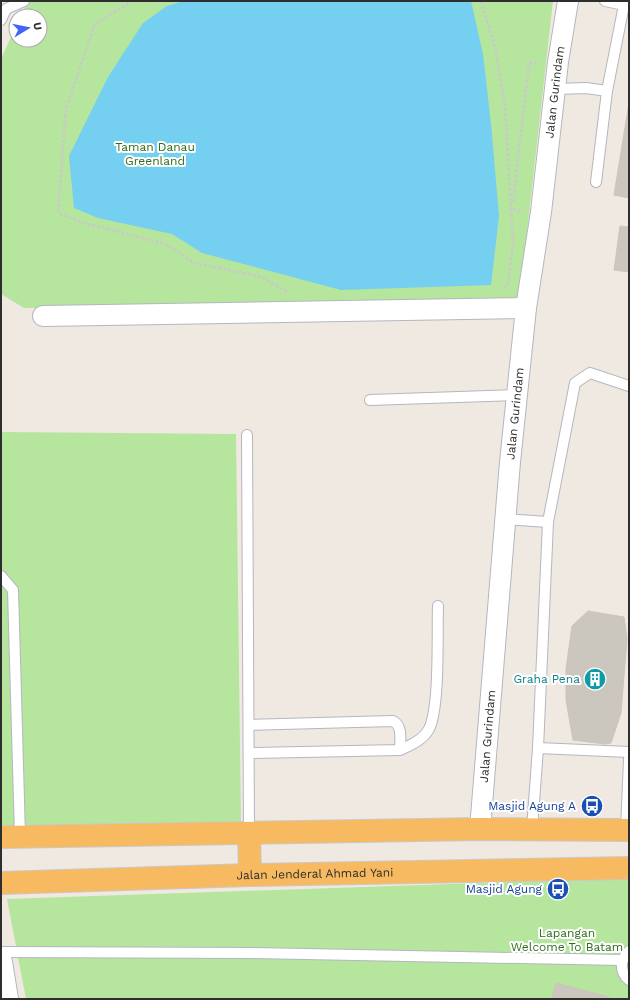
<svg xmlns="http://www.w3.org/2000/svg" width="630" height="1000" font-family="'Work Sans',sans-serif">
<rect width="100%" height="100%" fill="#efe9e1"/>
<g fill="#b6e59e">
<path d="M28 1H553L519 303 24 308 1 294V59L16 26V40H40V16H21Z"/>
<path d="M1 432 236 434 241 825 1 826Z"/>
<path d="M629 878V962C625 968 623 981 629 987V999H26L7 899Z"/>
</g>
<path fill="#75cff0" d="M183 1H471L483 54 491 124 499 216 491 285 341 290 202 253 172 234 98 218 74 208 69 156 108 77 143 23 167 6Z"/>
<g fill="#cbc7bf" stroke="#cbc5ba">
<path d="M629 103V198L614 195Z"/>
<path d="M620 226 629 227V272L614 270Z"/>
<path d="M588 611 624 617 627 639 621 713 611 743 605 744 573 740 566 700V669L572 626Z"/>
<path d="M556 983 609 997 608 999H552Z"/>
</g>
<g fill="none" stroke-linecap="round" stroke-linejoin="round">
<g stroke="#b4b7c1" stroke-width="12">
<g id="service">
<path d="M605 1 629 6"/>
<path d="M1 20 6 9 24 1"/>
<path d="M555 89 586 88 607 91"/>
<path d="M596 182 607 91 624 5"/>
<path d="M370 400 517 395"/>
<path d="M247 435 249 833"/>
<path d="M506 519 548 522"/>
<path d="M1 576 13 590 20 836"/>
<path d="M249 725 393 721C403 726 400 740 400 750"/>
<path d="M538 748 629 752"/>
<path d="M249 753 400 750C411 745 423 740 429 729 440 707 437 634 438 606"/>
<path d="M532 829 538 748 548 522 575 383 590 373 629 386"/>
<path d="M626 830 629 759"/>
<path d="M629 951C620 960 619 971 629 980"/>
<path d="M1 952 252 953 622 960"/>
</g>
</g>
<g stroke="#b4b7c1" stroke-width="22">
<g id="minor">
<path d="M43 316 526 308"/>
<path id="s1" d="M480 829 510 462 526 308 541 212 558 62 568 1"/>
</g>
</g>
<g stroke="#b4b7c1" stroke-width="24">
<path id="tertiary" d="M1 962 7 999"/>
</g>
<g stroke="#c9c9c9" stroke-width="24">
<g id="trunk">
<path d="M249 833 250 875"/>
<path d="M1 837 480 829 629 830"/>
<path id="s2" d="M1 883 250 875 629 868"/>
</g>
</g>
<g stroke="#c9c9c9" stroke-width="2.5" stroke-dasharray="3 2" stroke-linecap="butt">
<path d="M133 1 95 24 66 108 58 213 83 223 166 244 194 263 262 277 287 292"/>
<path d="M481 1 496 51 505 106 513 243 508 284 504 289"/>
<path d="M513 202 529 63H539"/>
<path d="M513 209 522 211"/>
</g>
<use href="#service" stroke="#fff" stroke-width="10"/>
<use href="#minor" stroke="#fff" stroke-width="20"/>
<use href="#tertiary" stroke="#fff" stroke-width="22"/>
<use href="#trunk" stroke="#f8ba60" stroke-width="22"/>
</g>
<defs>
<g id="building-disc" transform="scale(1.15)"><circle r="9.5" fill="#0f9aa8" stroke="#fff"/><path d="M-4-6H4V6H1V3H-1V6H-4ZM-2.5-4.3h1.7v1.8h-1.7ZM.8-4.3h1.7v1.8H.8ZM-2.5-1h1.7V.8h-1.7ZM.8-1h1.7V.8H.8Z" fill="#fff"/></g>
<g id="bus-disc" transform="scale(1.15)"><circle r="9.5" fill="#1a4fb4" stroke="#fff"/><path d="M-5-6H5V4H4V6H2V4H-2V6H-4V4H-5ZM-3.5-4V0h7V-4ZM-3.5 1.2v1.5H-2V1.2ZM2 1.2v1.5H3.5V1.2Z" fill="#fff"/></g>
</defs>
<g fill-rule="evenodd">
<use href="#building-disc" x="595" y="679"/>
<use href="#bus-disc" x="592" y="806"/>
<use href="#bus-disc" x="558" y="889"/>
</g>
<g text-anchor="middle" stroke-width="4" stroke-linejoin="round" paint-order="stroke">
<g font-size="12" fill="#2e2e2e" stroke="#fff">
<text dy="4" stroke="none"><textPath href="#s1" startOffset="741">Jalan Gurindam</textPath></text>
<text dy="4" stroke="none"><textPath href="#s1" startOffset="417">Jalan Gurindam</textPath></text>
<text dy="4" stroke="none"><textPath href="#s1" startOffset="93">Jalan Gurindam</textPath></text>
<text dy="4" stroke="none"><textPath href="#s2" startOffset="314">Jalan Jenderal Ahmad Yani</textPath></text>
</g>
<g font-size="12" fill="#2c6e1b" stroke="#fff">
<text x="155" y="151">Taman Danau<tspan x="155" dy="14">Greenland</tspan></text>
<text x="567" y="937">Lapangan<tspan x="567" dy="14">Welcome To Batam</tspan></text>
</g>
<g font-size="12" fill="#0d838f" stroke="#fff" text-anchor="end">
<text x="580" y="683">Graha Pena</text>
</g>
<g font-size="12" fill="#164399" stroke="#fff" text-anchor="end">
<text x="576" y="810">Masjid Agung A</text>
<text x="542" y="893">Masjid Agung</text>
</g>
</g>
<rect width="630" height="1000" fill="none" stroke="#2e2e2e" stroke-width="4"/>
<g transform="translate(28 28) rotate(80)"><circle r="19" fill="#ffffff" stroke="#ababab"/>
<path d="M0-3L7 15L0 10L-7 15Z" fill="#4264fb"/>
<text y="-6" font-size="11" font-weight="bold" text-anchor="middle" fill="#2e2e2e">U</text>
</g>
</svg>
